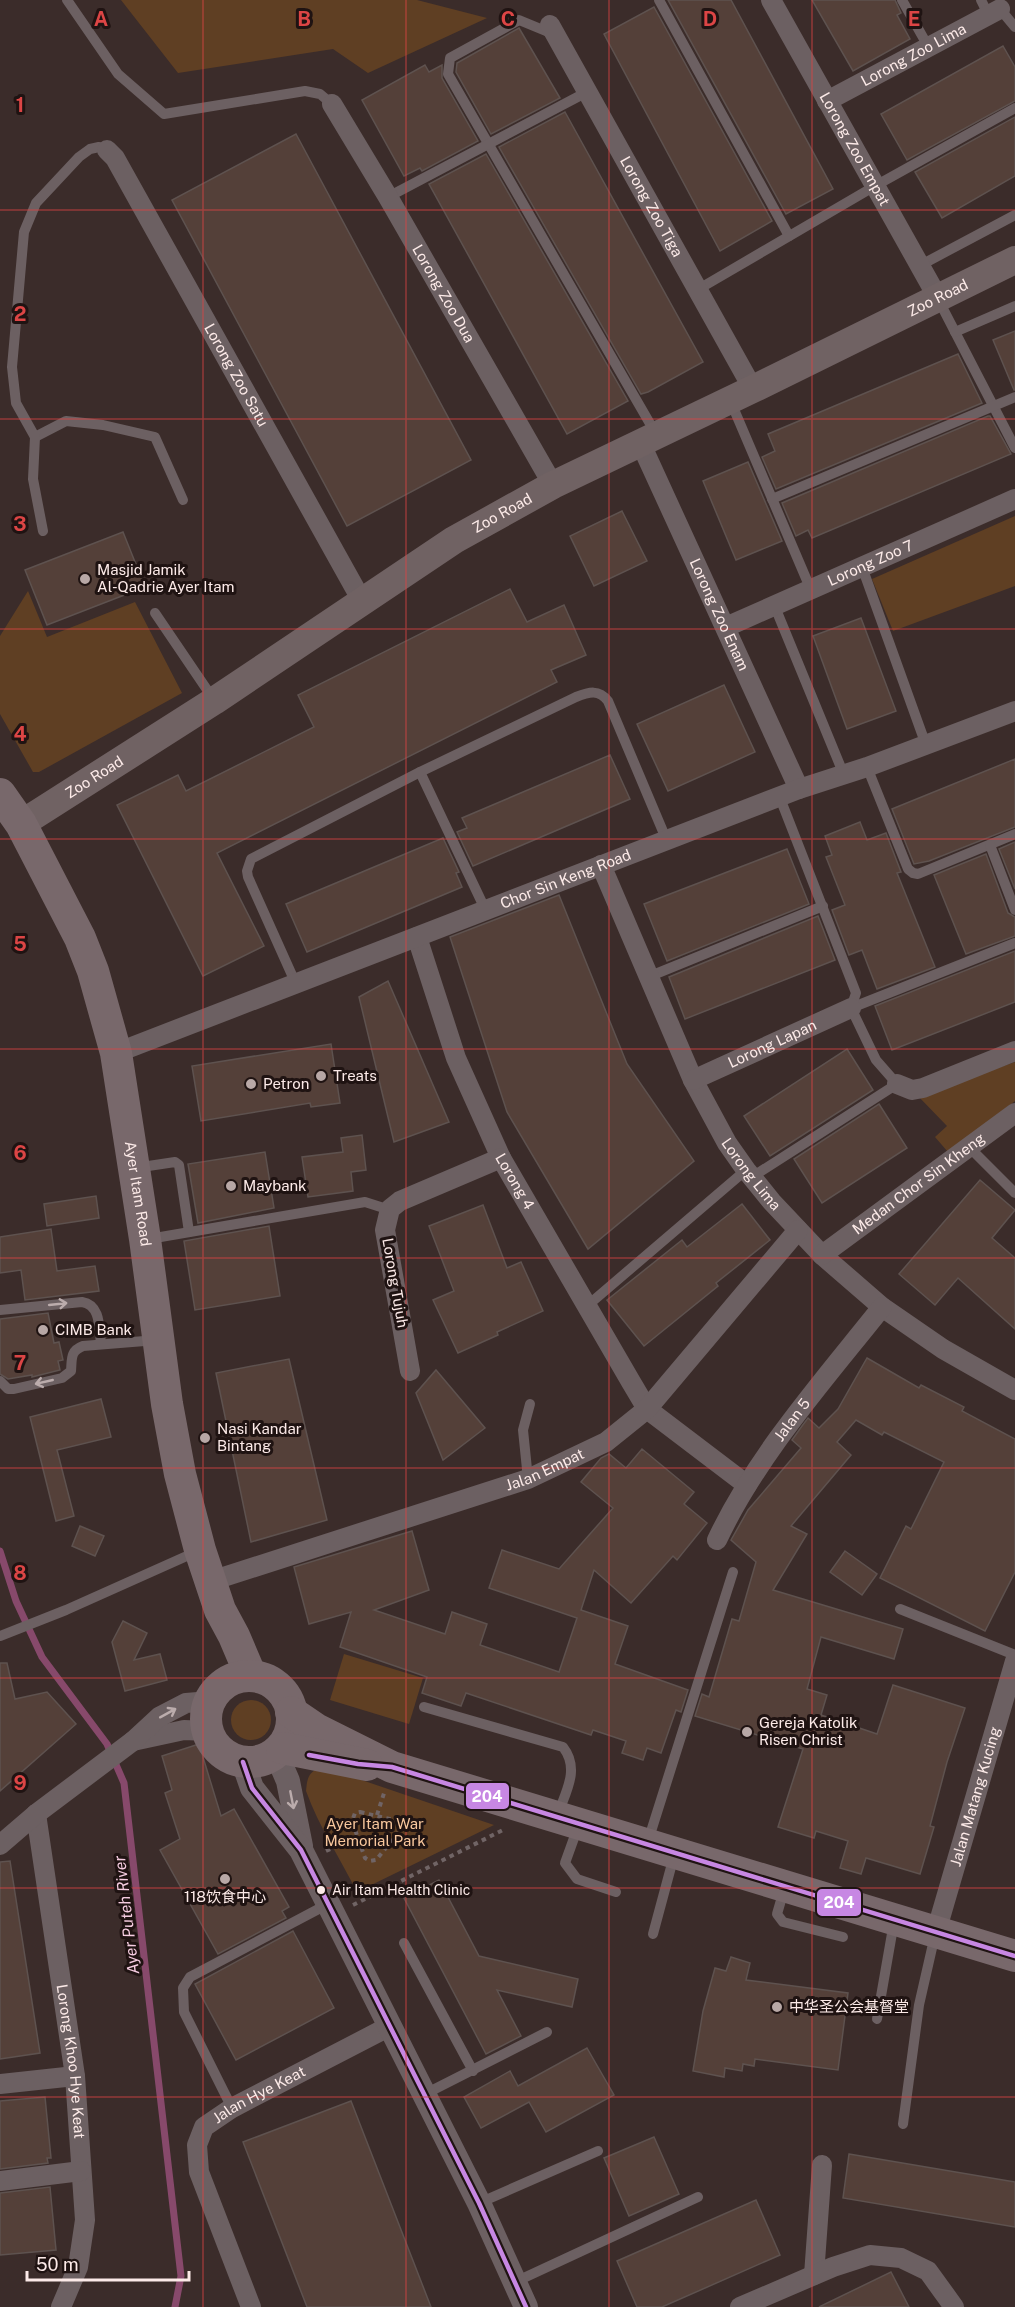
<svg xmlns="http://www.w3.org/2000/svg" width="1015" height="2307" font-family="'Public Sans','Noto Sans SC',sans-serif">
<rect width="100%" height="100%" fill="#3b2c2a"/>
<g fill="#5f3f23">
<path d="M121 0H417L487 18 368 73 333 49 178 73Z"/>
<path d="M1015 516V586L893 631 872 579Z"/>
<path d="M28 591 47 637 135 602 182 693 39 772H33L0 714V636Z"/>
<path d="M1015 1062V1101L948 1152 935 1137 947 1126 918 1096Z"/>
<path d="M344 1654 423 1678 409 1724 330 1700Z"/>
<circle cx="251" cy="1720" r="20"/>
<path d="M315 1770 341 1773 494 1825 357 1892C340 1858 319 1827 306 1791 307 1782 307 1775 315 1770Z"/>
</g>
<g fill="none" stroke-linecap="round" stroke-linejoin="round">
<path stroke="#87496b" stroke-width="7" d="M0 1551 16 1601 42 1657 107 1744 124 1783 181 2276 175 2307"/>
</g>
<g fill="#544039" stroke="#5e524f" stroke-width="1.5">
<path d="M668 0H731L833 189 786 214Z"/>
<path d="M812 0H895L901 13 897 15 910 39 853 71Z"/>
<path d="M654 7 772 221 720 251 604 34Z"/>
<path d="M519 28 560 98 491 134 456 72 457 63Z"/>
<path d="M1003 46 1015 67V101L907 160 881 114Z"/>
<path d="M425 65 429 72 442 65V78L478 141 422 171 420 168 404 176 362 100Z"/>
<path d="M565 112 703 362 648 392 641 394 499 147Z"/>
<path d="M1015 117V176L942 218 915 172Z"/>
<path d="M296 134 471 460 347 526 172 200Z"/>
<path d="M486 154 628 401 567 434 429 184Z"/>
<path d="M1015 331V390H1014L993 340Z"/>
<path d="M958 354 982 403 776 489 762 457 775 451 768 434Z"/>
<path d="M988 416H990L1011 454 812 538 808 530 796 536 782 503Z"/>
<path d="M748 462 782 541 736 560 703 481Z"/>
<path d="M622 511 647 561 594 586 570 536Z"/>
<path d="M123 532 145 587 47 625 25 570Z"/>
<path d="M510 589 527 622 564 605 586 655 551 670 557 682 217 853 264 946 203 976 117 805 178 775 186 791 314 727 298 695Z"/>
<path d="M861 618 896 711 847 729 813 636Z"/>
<path d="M724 685 755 752 668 791 637 724Z"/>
<path d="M610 755 630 799 473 866 457 832 467 828 462 818Z"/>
<path d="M1015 759V827L929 861 914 864 892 809Z"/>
<path d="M860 822 867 840 886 833 901 872 897 873 935 967 877 989 862 950 849 955 832 910 845 905 826 857 832 855 825 836Z"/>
<path d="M443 838 459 872 456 873 462 887 307 952 286 904Z"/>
<path d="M1015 842V889L999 849Z"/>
<path d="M787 849 809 904 667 961 644 904Z"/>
<path d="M986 854 1008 913 1015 917V936L966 954 934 875Z"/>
<path d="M559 895 627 1064 694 1161 588 1249 507 1112 450 937Z"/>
<path d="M818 916 835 960 685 1019 669 977Z"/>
<path d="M1015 951V1002L892 1050 875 1006Z"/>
<path d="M388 981 449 1122 394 1142 359 997Z"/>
<path d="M331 1044 340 1103 311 1107 310 1103 201 1121 192 1066Z"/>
<path d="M847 1049 873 1090 770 1156 744 1116Z"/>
<path d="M879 1104 907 1148 822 1203 794 1159Z"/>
<path d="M362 1135 366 1170 351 1172 353 1191 308 1197 302 1157 343 1152 341 1138Z"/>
<path d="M265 1152 274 1208 198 1223 188 1164Z"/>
<path d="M980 1180 1015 1210 992 1238 1015 1258V1329L958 1278 935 1305 899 1274Z"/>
<path d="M96 1196 99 1218 47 1226 44 1204Z"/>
<path d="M742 1204 770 1240 716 1283 718 1286 644 1346 607 1300 682 1240 687 1247Z"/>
<path d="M483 1205 507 1268 521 1262 543 1311 497 1332 498 1335 458 1353 433 1300 454 1291 429 1226Z"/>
<path d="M269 1226 280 1296 195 1310 184 1241Z"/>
<path d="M51 1229 57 1271 95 1266 99 1291 25 1300 21 1270 0 1273V1237Z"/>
<path d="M48 1313 54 1343 59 1342 63 1360 58 1361 60 1370 32 1377V1375L8 1379 0 1374V1319Z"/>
<path d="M867 1358 919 1388 921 1385 964 1407 962 1411 1015 1439V1572L985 1631 880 1578 906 1526 911 1529 944 1462 884 1432 882 1435 856 1420 837 1442 851 1455 791 1526 807 1534 773 1590 903 1629 894 1659 821 1637 807 1689 827 1695 821 1715 877 1734 893 1685 965 1708 947 1762 930 1826 934 1827 920 1874 866 1858 861 1874 840 1868 848 1841 816 1831 814 1838 778 1827 803 1749 695 1716 702 1694 709 1697 732 1619 739 1621 756 1562 731 1540 748 1510 801 1448 792 1440 802 1426 808 1418 819 1428 838 1409Z"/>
<path d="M289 1359 327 1520 251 1542 216 1373Z"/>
<path d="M436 1370 485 1428 443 1460 416 1393Z"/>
<path d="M101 1399 111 1437 57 1450 74 1516 56 1521 30 1417Z"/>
<path d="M642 1449 694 1492 684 1504 707 1523 677 1560 673 1556 631 1603 594 1570 581 1610 628 1626 615 1664 688 1690 681 1712 676 1710 661 1753 647 1748 643 1760 622 1753 626 1741 593 1730 591 1735 466 1693 461 1706 422 1693 427 1677 340 1647 351 1612 309 1624 294 1567 412 1531 429 1590 374 1610 445 1634 452 1612 487 1624 480 1645 559 1672 577 1618 489 1588 502 1550 559 1569 613 1508 581 1482 601 1458 609 1454 626 1468Z"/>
<path d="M80 1526 104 1536 95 1556 72 1546Z"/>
<path d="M845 1551 877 1574 862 1595 830 1572Z"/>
<path d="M123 1621 147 1633 134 1660 160 1654 167 1680 125 1691 112 1642Z"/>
<path d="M0 1663H7L15 1699 47 1692 76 1724 0 1791Z"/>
<path d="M199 1744 221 1816 234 1809 289 1907 282 1911 286 1918 218 1954 160 1850 180 1839 165 1793 172 1790 162 1756Z"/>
<path d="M10 1861 40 2053 0 2059V1862Z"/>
<path d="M439 1880 479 1956 578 1979 572 2007 497 1990 521 2036 486 2054 404 1898Z"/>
<path d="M293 1931 334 2008 236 2060 195 1984Z"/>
<path d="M731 1957 750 1963 746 1980 848 1993 838 2070 755 2059 754 2066 743 2064 742 2071 725 2068 724 2077 693 2071 703 2011 715 1968 726 1971Z"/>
<path d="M587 2048 614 2095 546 2132 529 2102 481 2128 464 2097 510 2071 518 2086Z"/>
<path d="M45 2097 51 2158H47L48 2163 0 2169V2101Z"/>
<path d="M351 2101 431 2307H307L243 2142Z"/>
<path d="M654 2137 679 2194 629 2216 604 2158Z"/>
<path d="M849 2154 1015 2182V2227L843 2198Z"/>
<path d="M50 2187 56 2250 0 2255V2193Z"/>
<path d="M756 2200 780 2255 662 2307H637L617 2261Z"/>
<path d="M891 2272 909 2307H819Z"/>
</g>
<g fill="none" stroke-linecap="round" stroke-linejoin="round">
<g stroke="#706465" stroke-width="4" stroke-dasharray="4.5 4.5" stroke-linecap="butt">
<path d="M360 1812 398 1821 403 1827 376 1860 370 1861 365 1858 352 1821 355 1813Z"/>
<path d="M377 1815 385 1790"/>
<path d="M326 1851 358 1837"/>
<path d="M353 1905 505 1829"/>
</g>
<g stroke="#6c6062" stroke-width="10">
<path d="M67 0 118 74 164 114 305 91 320 94 332 104"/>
<path d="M659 0 789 236"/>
<path d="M902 0 929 48"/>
<path d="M981 0 989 16"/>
<path d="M1000 9 1015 27"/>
<path d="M553 34 519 20 450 58 448 74 656 434"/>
<path d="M388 197 587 92"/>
<path d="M919 266 1015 215"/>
<path d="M697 290 875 186 1015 108"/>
<path d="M938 299 1015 448"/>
<path d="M955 332 1015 306"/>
<path d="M730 400 811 590"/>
<path d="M35 437 66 421 103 425 155 437 183 500"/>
<path d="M772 499 1015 397"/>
<path d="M43 531 33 479 35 437 16 403 12 367 24 232 36 203 79 157 90 149 99 147 107 150"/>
<path d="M862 567 926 745"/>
<path d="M775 607 844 775"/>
<path d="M155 613 214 700"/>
<path d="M867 767 908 869 913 873 918 874 1015 834"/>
<path d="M420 772 486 911"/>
<path d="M990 845 1015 910"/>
<path d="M648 977 823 906"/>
<path d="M296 984 248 877 247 871 251 859 420 772 576 697C589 692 599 689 608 701L667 841"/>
<path d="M851 1008 1015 943"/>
<path d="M969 1147 1015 1193"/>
<path d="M135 1168 175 1162 179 1165 189 1232"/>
<path d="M752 1177 897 1084 876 1060 851 1008 856 993 780 798"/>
<path d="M149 1239 365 1202 390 1210"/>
<path d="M587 1306 746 1170"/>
<path d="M0 1310 82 1302C101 1305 99 1328 101 1344"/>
<path d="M0 1381 8 1389H14L62 1378 71 1371C72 1359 70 1351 83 1346L157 1340"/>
<path d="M528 1479 523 1430 530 1404"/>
<path d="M900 1609 1015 1655"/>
<path d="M0 1636 66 1610 198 1551"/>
<path d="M424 1707 563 1747C580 1769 566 1791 558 1814"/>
<path d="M578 1827 565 1863 577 1879 616 1892"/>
<path d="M648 1841 733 1572"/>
<path d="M784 1890 777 1914 783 1922 843 1937"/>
<path d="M653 1934 674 1856"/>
<path d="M404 1943 473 2071"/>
<path d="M877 2019 894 1922"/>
<path d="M425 2094 547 2032"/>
<path d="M232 2108 184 2012 183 1988 190 1977 328 1904"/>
<path d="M903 2124 919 2005 935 1935"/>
<path d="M479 2203 598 2151"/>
<path d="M515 2282 698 2197"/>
</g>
<g stroke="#6c6062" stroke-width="20">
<path id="s1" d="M771 0 938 298"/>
<path id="s2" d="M550 25 753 389"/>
<path id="s3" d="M827 101 1000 9"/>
<path id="s4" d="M332 104 388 197 553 485"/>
<path id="s5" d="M107 150 115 158 362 601"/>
<path id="s6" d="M640 442 799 789"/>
<path id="s7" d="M726 627 1015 499"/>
<path id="s8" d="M601 865 693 1080 727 1143 746 1170 772 1202 822 1255 882 1307 943 1349 1015 1390"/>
<path id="s9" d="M417 937 456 1058 501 1158 631 1382 647 1409 747 1485"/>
<path id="s10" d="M116 1053 799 789 867 767 1015 711"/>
<path id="s11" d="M693 1080 851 1008"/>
<path d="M897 1084 912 1090 923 1088 1015 1051"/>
<path id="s12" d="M822 1255 1015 1113"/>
<path d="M410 1371 385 1230 390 1209 400 1201 501 1158"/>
<path id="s13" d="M717 1540C757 1455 824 1380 882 1307"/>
<path id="s14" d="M211 1581 528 1479 606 1442 647 1409 798 1230"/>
<path d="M133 1741 184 1730 207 1731"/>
<path id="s15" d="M36 1814 75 2076 85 2220 78 2267 61 2307"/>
<path d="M0 1845 36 1814 133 1741 159 1717 186 1703 210 1701"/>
<path id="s16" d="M936 1932 1015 1661"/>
<path d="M0 2084 75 2076"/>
<path d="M0 2181 81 2171"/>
<path d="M814 2275 822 2165"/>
<path id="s17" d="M251 2307 199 2172 197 2145 204 2127 232 2108 390 2026"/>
<path d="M740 2307 833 2267 870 2255 901 2258 928 2271 954 2307"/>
</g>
<g stroke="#6c6062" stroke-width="24">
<path d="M276 1753 288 1781 301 1846"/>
<path d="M243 1762 252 1788 301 1850 479 2203 526 2307"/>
</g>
<path stroke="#706263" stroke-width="28" id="s18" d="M21 824 214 701 454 540 553 485 753 389 1015 260"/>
<g stroke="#78686b" stroke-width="32">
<path id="s19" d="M0 794 21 824 80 938 93 971 116 1053 145 1239 167 1404 180 1474 200 1550 220 1610 234 1636 251 1676"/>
<circle cx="249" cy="1719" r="43"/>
<path d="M291 1712 316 1729 392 1767 1015 1956"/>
<path d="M282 1748 367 1765"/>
</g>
<g stroke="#1f1312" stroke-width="9">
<g id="bus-1">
<path d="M309 1755 358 1764 392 1767 1015 1956"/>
<path d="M243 1762 252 1788 301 1850 479 2203 526 2307"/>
</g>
</g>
<use href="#bus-1" stroke="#c787e3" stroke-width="4.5"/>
</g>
<defs><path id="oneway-shaft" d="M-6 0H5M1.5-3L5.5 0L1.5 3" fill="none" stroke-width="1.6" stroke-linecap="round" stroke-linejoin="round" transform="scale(1.5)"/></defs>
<g stroke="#bbacac">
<use href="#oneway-shaft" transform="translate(58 1304) rotate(-6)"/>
<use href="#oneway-shaft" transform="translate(44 1382) rotate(167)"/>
<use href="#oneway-shaft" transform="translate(168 1713) rotate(-29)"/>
<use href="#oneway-shaft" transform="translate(292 1800) rotate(79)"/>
</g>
<path fill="none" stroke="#dc4545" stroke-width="1.5" stroke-opacity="0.55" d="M203 0V2307M406 0V2307M609 0V2307M812 0V2307M0 210H1015M0 419H1015M0 629H1015M0 839H1015M0 1049H1015M0 1258H1015M0 1468H1015M0 1678H1015M0 1888H1015M0 2097H1015"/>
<g fill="#b8a8a6" stroke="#1f1312" stroke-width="2">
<circle cx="85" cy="579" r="6"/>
<circle cx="321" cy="1076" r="6"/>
<circle cx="251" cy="1084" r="6"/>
<circle cx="231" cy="1186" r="6"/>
<circle cx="43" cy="1330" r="6"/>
<circle cx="205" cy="1438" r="6"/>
<circle cx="747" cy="1732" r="6"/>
<circle cx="225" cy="1879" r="6"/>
<circle cx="777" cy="2007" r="6"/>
</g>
<circle fill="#fceae8" stroke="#1f1312" stroke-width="2" cx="321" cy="1890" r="5"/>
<g text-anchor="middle" stroke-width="6" stroke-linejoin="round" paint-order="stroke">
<g font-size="14" fill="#fceae8" stroke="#1f1312" text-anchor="start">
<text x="332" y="1895">Air Itam Health Clinic</text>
</g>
<g font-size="15" fill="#fceae8" stroke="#1f1312">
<text dy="5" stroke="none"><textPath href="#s3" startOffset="98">Lorong Zoo Lima</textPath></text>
<text dy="5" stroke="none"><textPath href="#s1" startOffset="171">Lorong Zoo Empat</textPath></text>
<text dy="5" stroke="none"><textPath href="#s2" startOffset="208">Lorong Zoo Tiga</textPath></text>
<text dy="5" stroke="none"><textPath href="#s4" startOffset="220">Lorong Zoo Dua</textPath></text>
<text dy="5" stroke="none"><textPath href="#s18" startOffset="1059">Zoo Road</textPath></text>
<text dy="5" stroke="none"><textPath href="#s5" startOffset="260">Lorong Zoo Satu</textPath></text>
<text dy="5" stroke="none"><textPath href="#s18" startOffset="573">Zoo Road</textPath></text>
<text dy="5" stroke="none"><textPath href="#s7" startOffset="158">Lorong Zoo 7</textPath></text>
<text dy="5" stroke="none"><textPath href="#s6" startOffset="190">Lorong Zoo Enam</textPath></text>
<text dy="5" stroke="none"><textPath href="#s18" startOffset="87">Zoo Road</textPath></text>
<text dy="5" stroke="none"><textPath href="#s10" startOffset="482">Chor Sin Keng Road</textPath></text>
<text dy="5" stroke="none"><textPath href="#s11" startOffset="87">Lorong Lapan</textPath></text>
<text dy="5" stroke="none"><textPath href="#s8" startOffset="345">Lorong Lima</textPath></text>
<text dy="5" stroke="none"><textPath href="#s9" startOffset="264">Lorong 4</textPath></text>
<text dy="5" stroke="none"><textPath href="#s12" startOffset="120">Medan Chor Sin Kheng</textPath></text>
<text dy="5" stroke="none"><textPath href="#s19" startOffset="428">Ayer Itam Road</textPath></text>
<text transform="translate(395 1283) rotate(80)" y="5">Lorong Tujuh</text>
<text dy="5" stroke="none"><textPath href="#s13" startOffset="142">Jalan 5</textPath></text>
<text dy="5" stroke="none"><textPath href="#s14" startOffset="352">Jalan Empat</textPath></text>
<text dy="5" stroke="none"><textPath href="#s16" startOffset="141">Jalan Matang Kucing</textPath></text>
<text dy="5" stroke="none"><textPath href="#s15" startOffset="250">Lorong Khoo Hye Keat</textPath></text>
<text dy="5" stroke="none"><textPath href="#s17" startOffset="255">Jalan Hye Keat</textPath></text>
</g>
<g font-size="15" fill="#fceae8" stroke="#1f1312" text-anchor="start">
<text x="97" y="575">Masjid Jamik<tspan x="97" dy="17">Al-Qadrie Ayer Itam</tspan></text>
<text x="333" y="1081">Treats</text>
<text x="263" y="1089">Petron</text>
<text x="243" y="1191">Maybank</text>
<text x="55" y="1335">CIMB Bank</text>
<text x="217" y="1434">Nasi Kandar<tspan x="217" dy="17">Bintang</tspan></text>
<text x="759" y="1728">Gereja Katolik<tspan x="759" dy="17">Risen Christ</tspan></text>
<text x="225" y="1902" text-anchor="middle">118饮食中心</text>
<text x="789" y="2012">中华圣公会基督堂</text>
</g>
<g font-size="15" fill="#f8c79d" stroke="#1f1312">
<text x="375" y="1829">Ayer Itam War<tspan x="375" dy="17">Memorial Park</tspan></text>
</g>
<g font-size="16" font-style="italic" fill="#f5cce0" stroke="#1f1312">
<text transform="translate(126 1915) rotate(-97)" y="6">Ayer Puteh River</text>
</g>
</g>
<g font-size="20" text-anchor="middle" font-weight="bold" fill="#dc4545" stroke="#1f1312" stroke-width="6" stroke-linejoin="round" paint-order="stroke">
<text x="101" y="26">A</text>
<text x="304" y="26">B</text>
<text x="508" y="26">C</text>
<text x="710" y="26">D</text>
<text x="914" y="26">E</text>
<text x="20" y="112">1</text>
<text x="20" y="321">2</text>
<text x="20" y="531">3</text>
<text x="20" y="741">4</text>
<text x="20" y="951">5</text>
<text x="20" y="1160">6</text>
<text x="20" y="1370">7</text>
<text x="20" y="1580">8</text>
<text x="20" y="1790">9</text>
</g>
<g stroke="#1f1312" stroke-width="2">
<rect x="465" y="1782" width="45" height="28" rx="6" fill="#c787e3"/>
<rect x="816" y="1888" width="46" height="29" rx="6" fill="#c787e3"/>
</g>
<g font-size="16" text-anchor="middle" font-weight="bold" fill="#fff">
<text x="487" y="1802">204</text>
<text x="839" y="1908">204</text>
</g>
<path d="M27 2271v9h162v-9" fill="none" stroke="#fceae8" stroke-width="3"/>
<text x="36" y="2271" font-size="18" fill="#fceae8" stroke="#1f1312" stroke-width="4.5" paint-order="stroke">50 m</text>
</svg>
